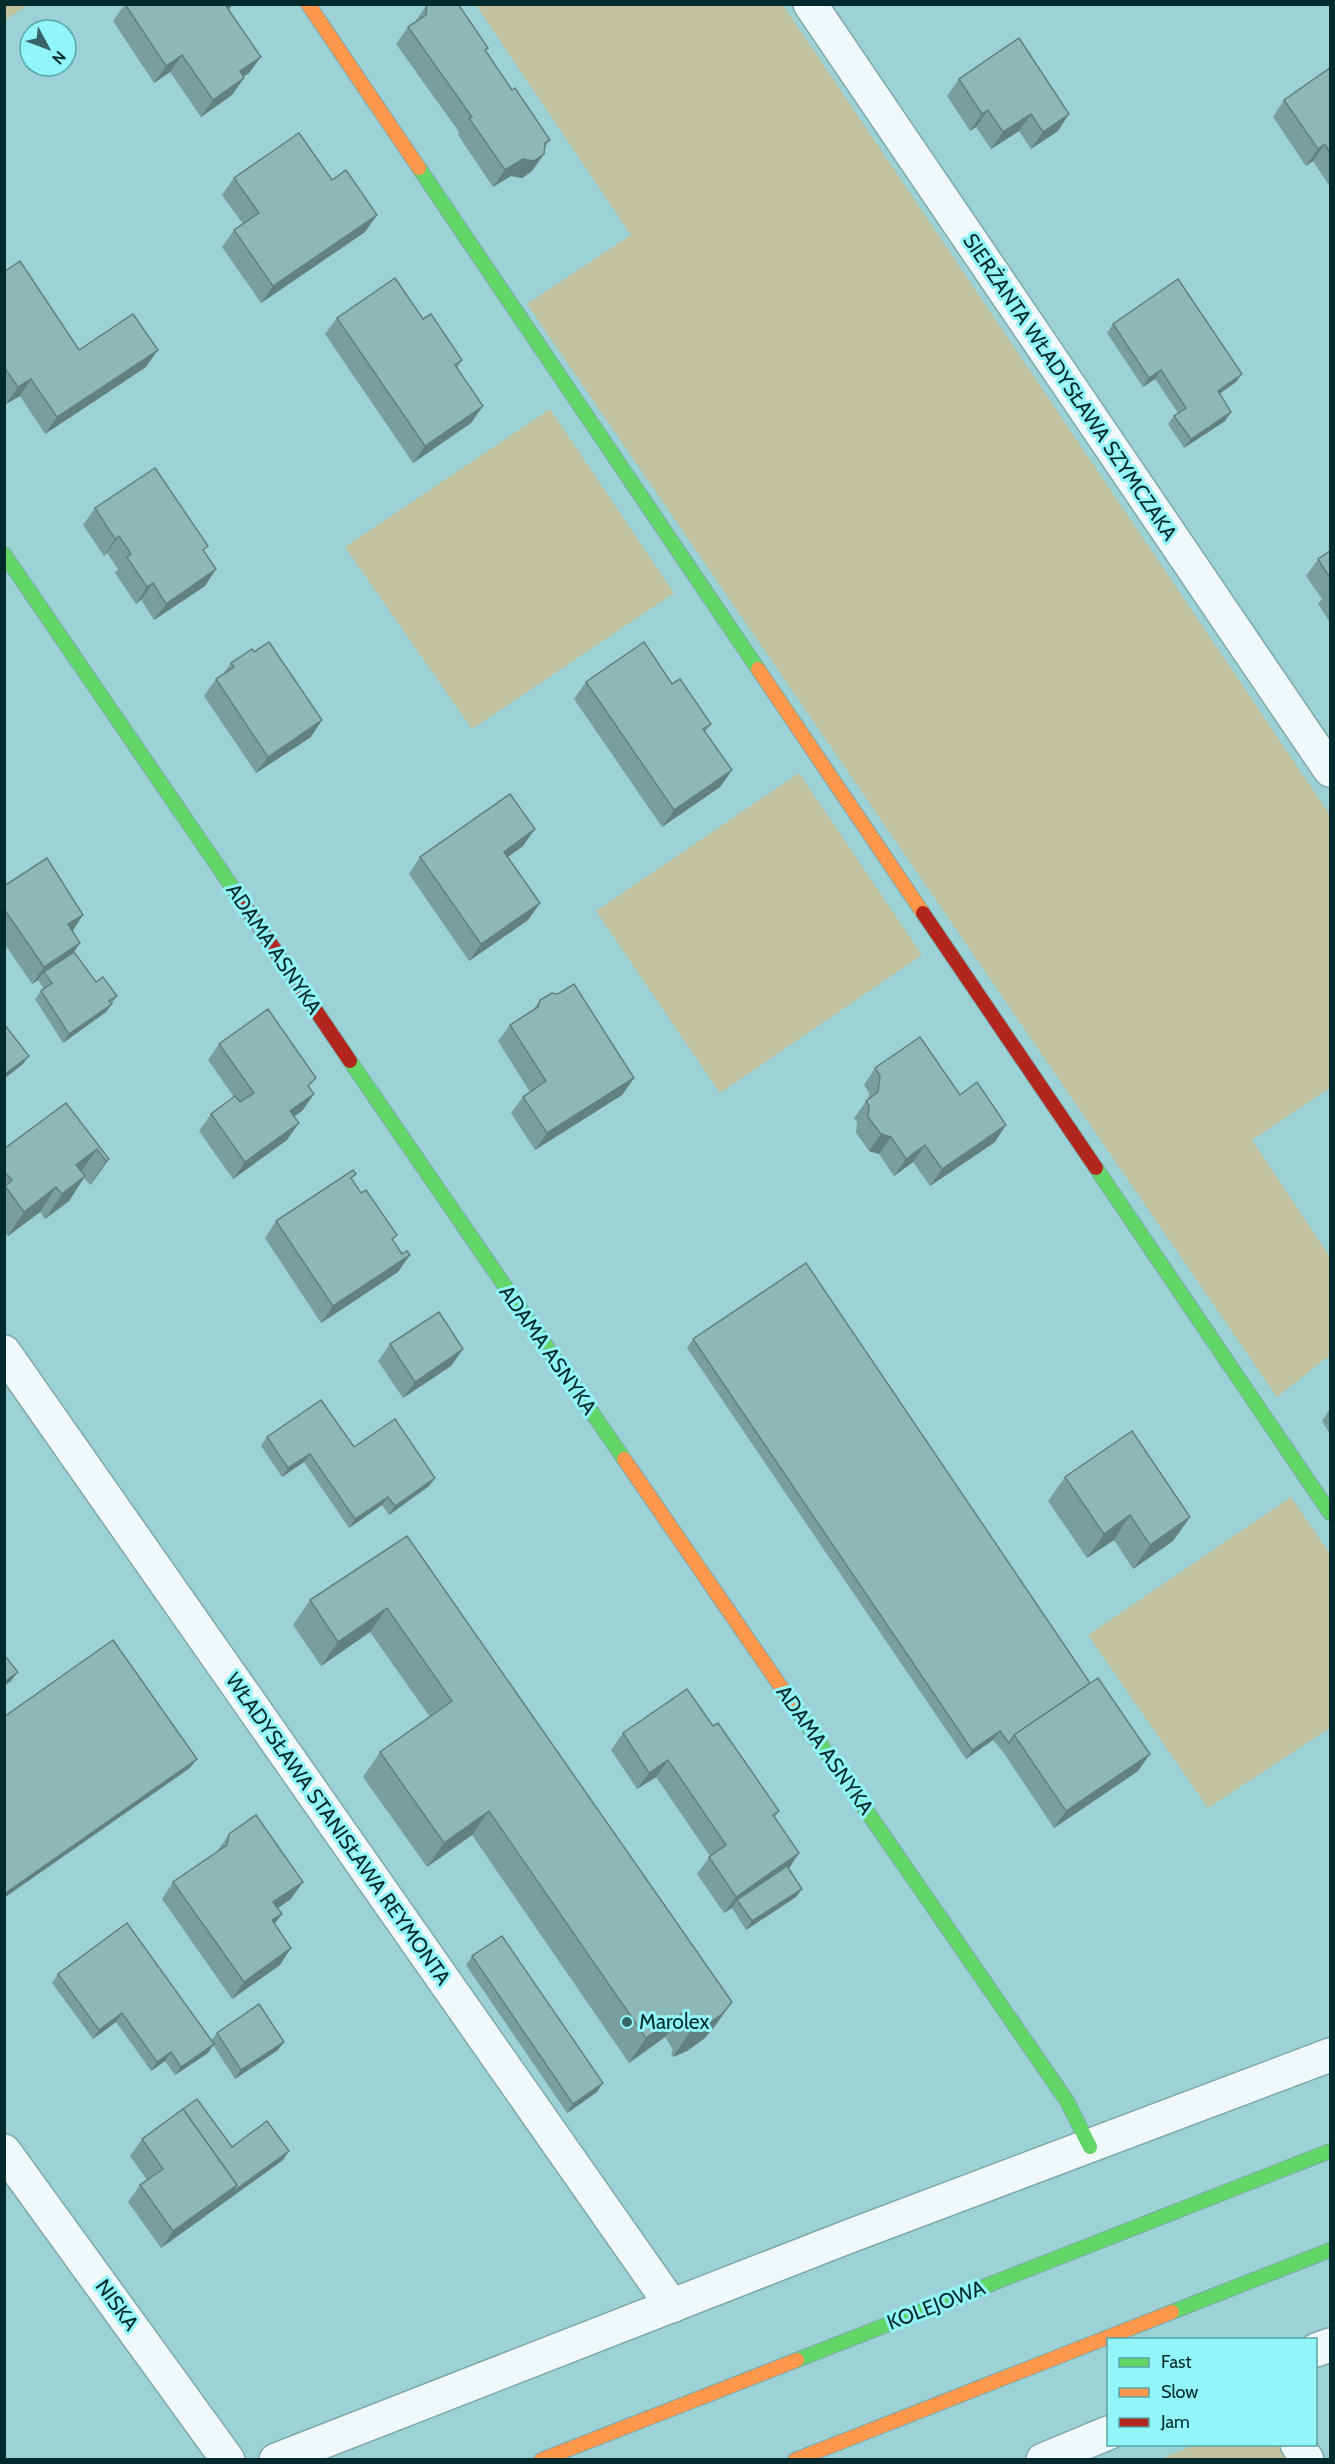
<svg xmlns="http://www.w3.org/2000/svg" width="1335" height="2464" font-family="Cabin,sans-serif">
<rect width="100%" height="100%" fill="#9cd2d5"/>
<g fill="#c0c2a0">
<path d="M5 4H28V5L5 20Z"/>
<path d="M476 5H783L1330 815V1088L1252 1140 1330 1257V1355L1277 1397 527 304 631 235Z"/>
<path d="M550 409 674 593 472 729 345 547Z"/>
<path d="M799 773 922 955 720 1093 596 911Z"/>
<path d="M1291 1497 1330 1554V1728L1208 1808 1088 1635Z"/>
<path d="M1197 2444 1279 2445 1289 2459 1159 2460Z"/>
</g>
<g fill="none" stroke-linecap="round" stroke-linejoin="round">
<g stroke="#7ea9ac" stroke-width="36">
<g id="street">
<path d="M810 4 1330 770"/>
<path d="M4 1352 672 2306"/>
<path d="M4 2151 228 2460"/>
<path d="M1316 2350 1330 2345"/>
<path d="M1297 2444 1307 2460"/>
<path d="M276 2460 850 2236 1330 2055"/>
<path d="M1043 2460 1108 2433"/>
</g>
</g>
<g stroke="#7ea9ac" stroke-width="16">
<g id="fast">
<path d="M419 168 758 669"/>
<path d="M4 554 239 897"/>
<path d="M350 1061 624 1459"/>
<path d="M1096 1168 1330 1513"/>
<path d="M790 1700 1067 2101 1090 2147"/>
<path d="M1172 2312 1330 2250"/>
<path d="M797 2360 1330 2151"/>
</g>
</g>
<g stroke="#7ea9ac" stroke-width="16">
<g id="slow">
<path d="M308 4 419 168"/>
<path d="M758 669 923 913"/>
<path d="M624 1459 790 1700"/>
<path d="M541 2460 797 2360"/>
<path d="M795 2460 1172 2312"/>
</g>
</g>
<g stroke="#7ea9ac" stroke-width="16">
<g id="jam">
<path d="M239 897 350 1061"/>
<path d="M923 913 1096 1168"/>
</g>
</g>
<use href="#street" stroke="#f0f8f9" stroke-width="33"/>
<use href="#fast" stroke="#63d668" stroke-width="14"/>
<use href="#slow" stroke="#ff974d" stroke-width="14"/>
<use href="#jam" stroke="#b3261e" stroke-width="14"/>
</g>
<g fill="#7a9e9d">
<path d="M125 4 229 10 249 73 243 77 244 78 232 95 201 117 170 72 154 83 113 21Z"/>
<path d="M427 4 488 48 486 51 512 90 550 140 544 148V154L532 171 522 178 511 176 493 187 458 135 459 132 396 44 408 27 415 22Z"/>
<path d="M1019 38 1058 131 1031 149 1019 131 991 149 976 127 970 131 947 96 959 79Z"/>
<path d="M1330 68V187L1313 161 1306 166 1273 117 1284 100Z"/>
<path d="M234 178 365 232 261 303 222 247 234 230 243 224 222 195Z"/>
<path d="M4 272 79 350 146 367 45 434 20 396 6 404 4 402Z"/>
<path d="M337 318 423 319 462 360 457 368 471 423 413 463 325 334Z"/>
<path d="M1113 324 1236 382 1220 394 1231 412 1225 421 1184 448 1168 424 1174 416 1178 413 1155 379 1143 387 1107 333Z"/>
<path d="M95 508 204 551 216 569 205 586 154 620 141 600 136 604 115 573 118 569 107 553 104 556 83 525Z"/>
<path d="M1330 551V622L1318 604 1322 599 1306 576 1318 559Z"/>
<path d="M231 663 311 737 256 773 204 696 216 679 223 674Z"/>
<path d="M586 682 672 684 711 724 705 732 732 770 720 787 662 827 574 699Z"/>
<path d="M523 846 508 857 540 903 528 920 469 961 409 874 420 857Z"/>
<path d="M4 886 72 931 80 943 74 952 96 982 117 996 106 1012 63 1043 35 999 41 991 44 989 38 980 32 984 4 943Z"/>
<path d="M540 1000 634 1078 622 1095 535 1150 511 1113 523 1097 530 1092 498 1041 510 1025 533 1010Z"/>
<path d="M219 1044 310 1088 314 1094 302 1111 294 1116 287 1140 233 1179 199 1131 211 1114 234 1097 208 1060Z"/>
<path d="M875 1068 960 1095 995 1142 930 1186 913 1162 894 1176 879 1154 869 1151 856 1133 857 1122 854 1118 866 1101 868 1099 869 1093 864 1085Z"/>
<path d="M66 1103 109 1159 92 1183 90 1185 84 1178 69 1201 45 1219 40 1212 8 1236 4 1232V1149Z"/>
<path d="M352 1180 402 1254 398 1272 321 1323 265 1238 276 1221Z"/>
<path d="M693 1339 1138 1771 1054 1828 1003 1752 993 1740 966 1759 687 1348Z"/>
<path d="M390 1344 463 1349 451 1366 403 1398 378 1361Z"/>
<path d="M1330 1409V1434L1322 1421Z"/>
<path d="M267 1437 354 1447 435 1478 429 1486 389 1515 382 1505 349 1528 304 1462 282 1477 261 1446Z"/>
<path d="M1065 1477 1190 1517 1173 1541 1133 1569 1114 1540 1087 1558 1048 1501Z"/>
<path d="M407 1536 715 2026 705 2038 687 2051 673 2057 671 2054 673 2050 665 2037 629 2063 472 1835 427 1867 363 1777 380 1752 430 1717 370 1632 321 1666 293 1625 310 1600Z"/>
<path d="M713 1726 779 1811 775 1817 796 1897 746 1930 732 1908 724 1913 697 1874 710 1856 656 1777 637 1789 611 1750 623 1733Z"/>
<path d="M229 1834 291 1899 278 1908 282 1914 274 1924 280 1965 232 1999 162 1899 173 1882 217 1852Z"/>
<path d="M472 1956 597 2092 567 2113 466 1965Z"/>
<path d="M58 1974 211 2041 217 2033 278 2050 235 2079 213 2045 208 2053 175 2075 165 2061 151 2071 116 2022 93 2039 52 1983Z"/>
<path d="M142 2139 232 2147 283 2160 161 2248 128 2202 140 2185 147 2180 130 2156Z"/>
</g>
<g fill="#63817f">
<path d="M228 4H233L225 15 226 6Z"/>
<path d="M182 55 170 72 154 83 166 66Z"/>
<path d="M261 57 249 73 228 88 240 71Z"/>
<path d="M244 78 232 95 201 117 213 100Z"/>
<path d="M988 110 976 127 970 131 982 114Z"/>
<path d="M1031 114 1019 131 991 149 1003 132Z"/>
<path d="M1069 114 1058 131 1031 149 1043 132Z"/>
<path d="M1325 144 1313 161 1306 166 1318 149Z"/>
<path d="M544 154 532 171 522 178 511 176 493 187 505 170 523 159Z"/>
<path d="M377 215 365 232 261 303 273 286Z"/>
<path d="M158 350 146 367 45 434 57 417Z"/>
<path d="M1161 370 1155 379 1143 387 1149 378Z"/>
<path d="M1242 374 1236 382 1211 399 1218 391Z"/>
<path d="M31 379 20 396 6 404 18 387Z"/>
<path d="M483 406 471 423 413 463 425 446Z"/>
<path d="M1231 412 1225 421 1184 448 1191 439Z"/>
<path d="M119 536 107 553 104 556 115 539Z"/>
<path d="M216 569 205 586 154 620 166 604Z"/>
<path d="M153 583 141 600 136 604 147 587Z"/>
<path d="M322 720 311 737 256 773 268 757Z"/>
<path d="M732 770 720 787 662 827 674 810Z"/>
<path d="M535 829 523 846 492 868 504 852Z"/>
<path d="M540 903 528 920 469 961 481 944Z"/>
<path d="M83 915 72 932 68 924Z"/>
<path d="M80 943 68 960 44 972 38 980 32 984 44 967Z"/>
<path d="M112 1004 106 1012 63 1043 69 1034Z"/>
<path d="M29 1056 23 1064 4 1079V1075Z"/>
<path d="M634 1078 622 1095 535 1150 547 1133Z"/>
<path d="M314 1094 302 1111 278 1128 290 1111Z"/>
<path d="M299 1123 287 1140 233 1179 245 1162Z"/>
<path d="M1006 1125 995 1142 930 1186 942 1169Z"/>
<path d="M881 1134 891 1137 879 1154 869 1151Z"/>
<path d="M925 1145 913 1162 894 1176 906 1159Z"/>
<path d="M97 1149 80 1173 76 1165Z"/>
<path d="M109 1159 92 1183 90 1185 106 1161Z"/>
<path d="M85 1176 69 1201 45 1219 62 1194Z"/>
<path d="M56 1187 40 1212 8 1236 24 1212Z"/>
<path d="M410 1255 398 1272 321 1323 333 1306Z"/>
<path d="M463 1349 451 1366 403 1398 415 1382Z"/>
<path d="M310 1454 304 1462 282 1477 288 1468Z"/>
<path d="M435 1478 429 1486 389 1515 395 1506Z"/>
<path d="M388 1497 382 1505 349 1528 355 1519Z"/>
<path d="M1130 1515 1114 1540 1087 1558 1104 1534Z"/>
<path d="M1190 1517 1173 1541 1133 1569 1150 1545Z"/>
<path d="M387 1608 370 1632 321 1666 338 1642Z"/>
<path d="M18 1672 11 1681 4 1686V1682Z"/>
<path d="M1000 1731 993 1740 966 1759 972 1750Z"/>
<path d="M1150 1754 1138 1771 1054 1828 1066 1811Z"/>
<path d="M197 1759 190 1768 4 1898V1894Z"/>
<path d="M668 1760 656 1777 637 1789 649 1773Z"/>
<path d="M489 1811 472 1835 427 1867 444 1843Z"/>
<path d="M799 1853 788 1870 737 1900 732 1908 724 1913 736 1897Z"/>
<path d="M303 1882 291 1899 262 1919 273 1902Z"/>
<path d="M802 1889 796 1897 746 1930 752 1921Z"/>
<path d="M282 1914 270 1930 272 1920Z"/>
<path d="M291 1948 280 1965 232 1999 244 1982Z"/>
<path d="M732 2002 715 2026 705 2038 687 2051 673 2057 690 2032Z"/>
<path d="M122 2013 116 2022 93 2039 99 2030Z"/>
<path d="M682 2013 665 2037 629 2063 646 2038Z"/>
<path d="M284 2042 278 2050 235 2079 241 2070Z"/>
<path d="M214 2044 208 2053 175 2075 181 2067Z"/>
<path d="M171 2052 165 2061 151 2071 157 2062Z"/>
<path d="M603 2083 597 2092 567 2113 573 2104Z"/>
<path d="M289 2151 283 2160 161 2248 173 2231 237 2185Z"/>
</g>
<g fill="#8eb8b6" stroke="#63817f" stroke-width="1.5">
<path d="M125 4H228L226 6 261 57 240 71 244 78 213 100 182 55 166 66Z"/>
<path d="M427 4H458L488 48 485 50 512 90 515 88 550 140 545 143 544 154 534 161 523 159 505 170 469 118 472 117 408 27 426 15Z"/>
<path d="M1019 38 1069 114 1043 132 1031 114 1003 132 988 110 982 114 959 79Z"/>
<path d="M1330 68V153L1325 144 1318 149 1284 100Z"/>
<path d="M299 133 332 180 346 170 377 215 273 286 234 230 259 213 234 178Z"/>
<path d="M20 261 79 350 133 314 158 350 57 417 31 379 18 387 4 367V272Z"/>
<path d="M395 278 423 319 431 314 462 360 455 365 483 406 425 446 337 318Z"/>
<path d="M1178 279 1242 374 1218 391 1231 412 1191 439 1174 416 1186 408 1161 370 1149 378 1113 324Z"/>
<path d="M155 468 208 546 203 550 216 569 166 604 153 583 147 587 127 557 131 554 119 536 115 539 95 508Z"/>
<path d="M1330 551V578L1318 559Z"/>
<path d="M269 642 322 720 268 757 216 679 234 667 231 663 252 649 254 652Z"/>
<path d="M644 642 672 684 680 679 711 724 703 729 732 770 674 810 586 682Z"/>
<path d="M510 794 535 829 504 852 540 903 481 944 420 857Z"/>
<path d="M47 858 83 915 68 924 80 943 44 967 4 909V886Z"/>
<path d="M74 952 96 982 103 977 117 996 109 1001 112 1004 69 1034 41 991 52 983 44 972Z"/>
<path d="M574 984 634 1078 547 1133 523 1097 546 1081 510 1025 538 1007 540 1000 552 993 558 994Z"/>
<path d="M268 1009 316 1078 308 1086 314 1094 290 1111 299 1123 245 1162 211 1114 235 1096 240 1102 254 1093 219 1044Z"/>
<path d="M4 1024 29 1056 4 1075Z"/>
<path d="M920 1037 960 1095 977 1082 1006 1125 942 1169 925 1145 906 1159 891 1137 881 1134 868 1117 869 1106 866 1101 878 1092 880 1076 875 1068Z"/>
<path d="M66 1103 109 1159 106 1161 97 1149 76 1165 85 1176 62 1194 56 1187 24 1212 5 1186 12 1180 4 1171V1149Z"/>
<path d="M353 1170 356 1174 351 1178 361 1193 366 1190 397 1235 392 1239 402 1254 407 1251 410 1255 333 1306 276 1221Z"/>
<path d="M806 1263 1090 1683 1014 1735 1009 1743 1000 1731 972 1750 693 1339Z"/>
<path d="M439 1312 463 1349 415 1382 390 1344Z"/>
<path d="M321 1400 354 1447 395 1419 435 1478 395 1506 388 1497 355 1519 310 1454 288 1468 267 1437Z"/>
<path d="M1132 1431 1190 1517 1150 1545 1130 1515 1104 1534 1065 1477Z"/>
<path d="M407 1536 732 2002 722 2014 704 2027 690 2032 688 2030 691 2028 682 2013 646 2038 489 1811 444 1843 380 1752 452 1701 387 1608 338 1642 310 1600Z"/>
<path d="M113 1640 197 1759 4 1894V1717Z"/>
<path d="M4 1655 18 1672 4 1682Z"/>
<path d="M1098 1678 1150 1754 1066 1811 1014 1735Z"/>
<path d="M687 1689 713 1726 718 1723 779 1811 773 1815 799 1853 736 1897 709 1857 726 1845 668 1760 649 1773 623 1733Z"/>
<path d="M256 1815 303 1882 273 1902 282 1914 272 1920 291 1948 244 1982 173 1882 227 1845 229 1834Z"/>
<path d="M787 1866 802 1889 752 1921 737 1900Z"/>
<path d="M127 1923 214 2044 181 2067 171 2052 157 2062 122 2013 99 2030 58 1974Z"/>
<path d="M502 1936 603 2083 573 2104 472 1956Z"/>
<path d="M259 2004 284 2042 241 2070 217 2033Z"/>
<path d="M197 2099 232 2147 267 2121 289 2151 231 2193 237 2185 183 2109 175 2115Z"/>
<path d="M183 2109 237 2185 173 2231 140 2185 163 2169 142 2139Z"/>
</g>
<circle fill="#376567" stroke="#92f5f9" stroke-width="2" cx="627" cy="2022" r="6"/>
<g text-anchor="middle" stroke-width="6" stroke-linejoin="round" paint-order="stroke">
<g font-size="21" fill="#002a2c" stroke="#92f5f9">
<text transform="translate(1070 387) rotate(56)" y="7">SIERŻANTA WŁADYSŁAWA SZYMCZAKA</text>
<text transform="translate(274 949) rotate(56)" y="7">ADAMA ASNYKA</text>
<text transform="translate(548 1350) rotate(55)" y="7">ADAMA ASNYKA</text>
<text transform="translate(825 1750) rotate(55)" y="7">ADAMA ASNYKA</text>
<text transform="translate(338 1829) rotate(55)" y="7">WŁADYSŁAWA STANISŁAWA REYMONTA</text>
<text transform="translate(117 2305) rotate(54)" y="7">NISKA</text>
<text transform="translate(936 2305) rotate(-21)" y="7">KOLEJOWA</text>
</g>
<g font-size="21" fill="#002a2c" stroke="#92f5f9" text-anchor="start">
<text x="639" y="2029">Marolex</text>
</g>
</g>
<rect width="1335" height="2464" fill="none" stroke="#002a2c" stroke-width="12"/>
<rect x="1107" y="2338" width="210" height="108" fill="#92f5f9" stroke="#58a4a7" stroke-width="1.5"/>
<rect x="1119" y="2358" width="30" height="9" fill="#63d668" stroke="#58a4a7" stroke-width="1.5"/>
<text x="1161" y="2368" font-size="18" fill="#002a2c">Fast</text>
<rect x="1119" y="2388" width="30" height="9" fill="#ff974d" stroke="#58a4a7" stroke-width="1.5"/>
<text x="1161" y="2398" font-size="18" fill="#002a2c">Slow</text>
<rect x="1119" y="2418" width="30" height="9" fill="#b3261e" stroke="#58a4a7" stroke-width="1.5"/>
<text x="1161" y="2428" font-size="18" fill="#002a2c">Jam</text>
<g transform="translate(48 48) rotate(131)"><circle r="28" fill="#92f5f9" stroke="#58a4a7" stroke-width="1.5"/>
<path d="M0-4.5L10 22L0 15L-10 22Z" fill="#376567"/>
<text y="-9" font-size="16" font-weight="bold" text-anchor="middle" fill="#002a2c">N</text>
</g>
</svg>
